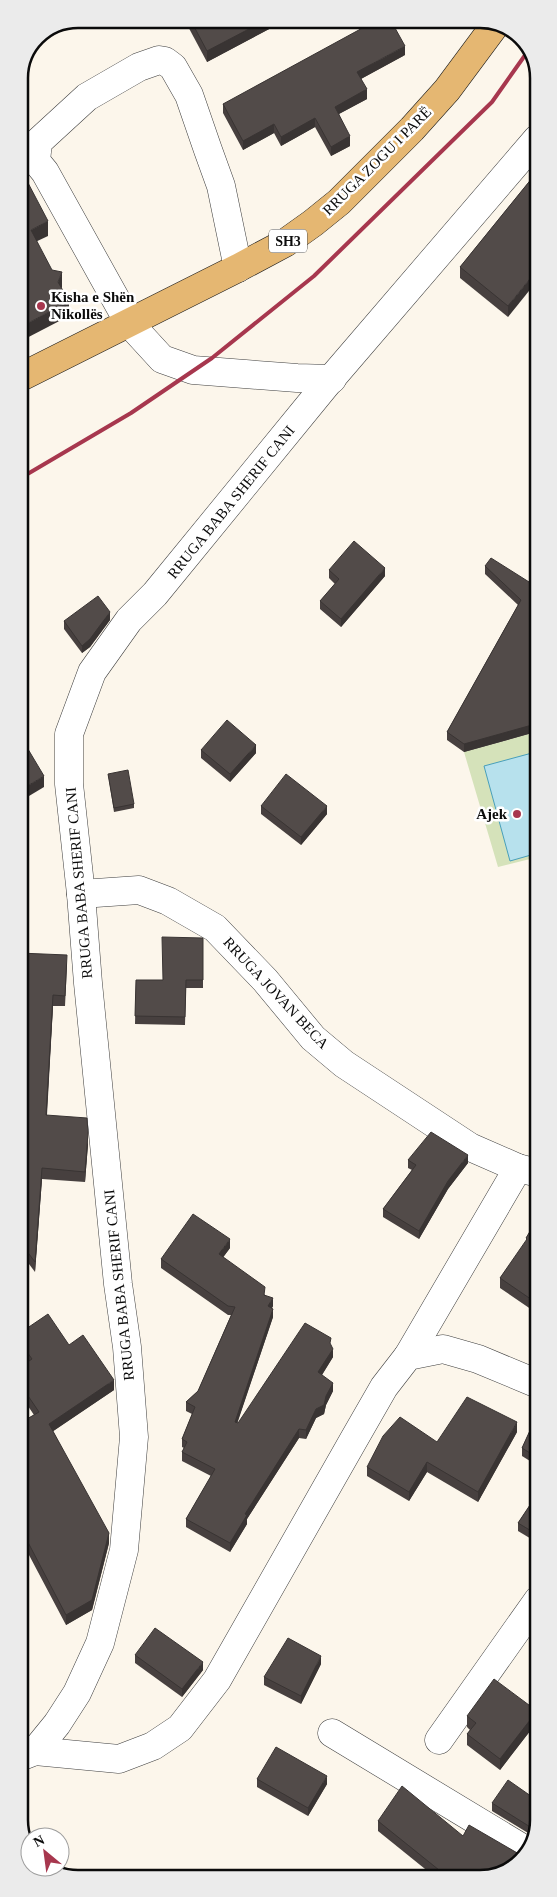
<svg xmlns="http://www.w3.org/2000/svg" width="557" height="1897" font-family="Georgia,serif">
<rect width="100%" height="100%" fill="#fcf6eb"/>
<path fill="#d5e2ba" d="M538 724V857L498 867 464 752 532 733Z"/>
<path fill="#b7e1ed" stroke="#489fba" d="M532 753 538 774V853L510 861 484 766Z"/>
<g fill="none" stroke-linecap="round" stroke-linejoin="round">
<g stroke="#3e3e3e" stroke-width="29">
<g id="minor">
<path d="M238 268 221 186 208 150 189 95 173 67 165 61 159 60 139 67 87 97 38 142 36 161 45 172 129 323 162 359 193 370 297 378 332 379"/>
<path d="M81 894 139 890 168 901 215 928 265 980 313 1038 344 1064 470 1147 518 1168 538 1173"/>
<path d="M408 1356 518 1168"/>
<path d="M332 1733 527 1851"/>
<path d="M439 1740 538 1600"/>
<path d="M35 1751 119 1759 153 1746 180 1728 217 1680 353 1441 384 1387 408 1356 443 1349 478 1359 538 1384"/>
<path d="M20 1757 35 1751 57 1724 77 1693 100 1643 124 1550 134 1437 127 1347 118 1284 88 983 81 894 69 784V734L92 672 129 620 155 594 325 386 537 139"/>
</g>
</g>
<g stroke="#1c1c1c" stroke-width="29">
<path id="major" d="M19 378 238 268 285 243 313 223 339 202 412 129 447 90 496 24"/>
</g>
<use href="#minor" stroke="#fff" stroke-width="28"/>
<use href="#major" stroke="#e5b772" stroke-width="28"/>
<path stroke="#a7374e" stroke-width="4" d="M19 479 131 413 212 358 314 276 492 102 528 51"/>
</g>
<g fill="#47403f">
<path d="M184 19H288L207 62Z"/>
<path d="M405 55 361 79 367 99 339 114 350 146 331 156 315 127 281 146 274 133 243 150 223 113V104Z"/>
<path d="M537 172 508 317 460 278V267Z"/>
<path d="M485 566 537 587 538 724 532 733 464 752 447 740V732L518 605 485 574Z"/>
<path d="M329 570 385 576 341 627 320 609V601L335 584 329 578Z"/>
<path d="M110 620 90 647 82 653 64 629V621Z"/>
<path d="M201 750 256 753 230 782 201 758Z"/>
<path d="M108 774 134 804V808L114 812Z"/>
<path d="M261 806 327 814 301 845 261 814Z"/>
<path d="M203 938V988H186L185 1025 135 1024 136 980H163Z"/>
<path d="M19 953 67 965 65 1006H53L47 1115 88 1144 85 1182 42 1179 35 1272 20 1252Z"/>
<path d="M408 1160 468 1163 448 1189 419 1239 383 1217V1209L412 1170 408 1168Z"/>
<path d="M538 1218V1314L500 1288V1278L526 1242V1238Z"/>
<path d="M230 1248 223 1257 265 1295 273 1306 272 1308 273 1317 237 1423H238L331 1345 333 1357 322 1375 333 1391 326 1405 324 1414 316 1418 306 1439 299 1438 247 1519V1524L230 1552 186 1527V1519L211 1476 182 1461V1452L184 1448 182 1447V1439L192 1414 186 1411V1402L198 1391 231 1315H228L161 1268V1259Z"/>
<path d="M20 1333 69 1345 114 1390 53 1431 109 1543 92 1610 66 1625 20 1538V1423L34 1415 20 1394V1367L27 1362 20 1352Z"/>
<path d="M538 1413V1466L522 1456V1448Z"/>
<path d="M517 1432 478 1502 427 1472 409 1501 367 1476V1467L437 1442Z"/>
<path d="M538 1493V1543L518 1531V1523Z"/>
<path d="M135 1655 203 1670 182 1697 135 1663Z"/>
<path d="M321 1664 301 1704 264 1685V1677Z"/>
<path d="M467 1716 537 1722 500 1770 467 1745V1734L470 1730 467 1727Z"/>
<path d="M26 1767V1813L20 1814V1768Z"/>
<path d="M257 1779 327 1784 308 1816 257 1787Z"/>
<path d="M492 1803 538 1820 533 1836 492 1811Z"/>
<path d="M378 1821 463 1836 519 1854 435 1877 378 1831Z"/>
</g>
<g fill="#393433">
<path d="M268 19H288L207 62V51Z"/>
<path d="M405 46V55L357 81V72Z"/>
<path d="M367 89V99L335 116V107Z"/>
<path d="M315 118V127L281 146V137Z"/>
<path d="M274 124V133L243 150V141Z"/>
<path d="M350 136V146L331 156V147Z"/>
<path d="M48 221V236L31 244V230Z"/>
<path d="M537 270V281L508 317V306Z"/>
<path d="M62 272V287L58 296V282Z"/>
<path d="M69 301V316L19 342V328Z"/>
<path d="M385 568V576L341 627V619Z"/>
<path d="M110 612V620L90 647 82 653V646Z"/>
<path d="M538 716V724L532 733 464 752V744Z"/>
<path d="M256 745V753L230 782V774Z"/>
<path d="M44 776V787L19 802V791Z"/>
<path d="M327 806V814L301 845V837Z"/>
<path d="M53 995V1006L46 1126V1115Z"/>
<path d="M88 1133V1144L85 1182V1172Z"/>
<path d="M468 1155V1163L448 1189 419 1239V1231L448 1181Z"/>
<path d="M42 1168V1179L35 1272V1262Z"/>
<path d="M230 1239V1248L219 1263V1254Z"/>
<path d="M273 1298V1306L268 1315V1306Z"/>
<path d="M273 1309V1317L235 1430V1422Z"/>
<path d="M333 1349V1357L318 1381V1372Z"/>
<path d="M114 1380V1390L49 1434V1424Z"/>
<path d="M333 1383V1391L326 1405 324 1414 316 1418 306 1439V1430L316 1409Z"/>
<path d="M517 1422V1432L478 1502V1492Z"/>
<path d="M299 1429V1438L247 1519V1524L230 1552V1543L245 1514Z"/>
<path d="M427 1462V1472L409 1501V1492Z"/>
<path d="M109 1533V1543L92 1610 66 1625V1615Z"/>
<path d="M321 1656V1664L301 1704V1696Z"/>
<path d="M203 1662V1670L182 1697V1689Z"/>
<path d="M537 1711V1722L500 1770V1759Z"/>
<path d="M327 1776V1784L308 1816V1808Z"/>
</g>
<g fill="#524b49" stroke="#393433">
<path d="M190 19H268L207 51Z"/>
<path d="M379 19H390L405 46 357 72 367 89 335 107 350 136 331 147 315 118 281 137 274 124 243 141 223 104Z"/>
<path d="M537 172V270L508 306 460 267Z"/>
<path d="M27 181 48 221 31 230 52 270 62 272 58 282 69 301 19 328V185Z"/>
<path d="M354 541 385 568 341 619 320 601 339 579 329 570Z"/>
<path d="M491 558 537 587 538 716 532 725 464 744 447 732 521 600 485 566Z"/>
<path d="M98 596 110 612 90 639 82 646 64 621Z"/>
<path d="M227 720 256 745 230 774 201 750Z"/>
<path d="M19 734 44 776 19 791Z"/>
<path d="M128 770 134 804 114 808 108 774Z"/>
<path d="M286 774 327 806 301 837 261 806Z"/>
<path d="M162 937 203 938V980H186L185 1017 135 1016 136 980H163Z"/>
<path d="M19 953 67 955 65 996 53 995 46 1115 87 1118 88 1133 85 1172 42 1168 35 1262 20 1242Z"/>
<path d="M431 1132 468 1155 448 1181 419 1231 383 1209 416 1165 408 1160Z"/>
<path d="M193 1214 230 1239 219 1254 265 1287 264 1295 273 1298 268 1306 273 1309 235 1422 238 1423 305 1323 331 1338 330 1343 333 1349 318 1372 333 1383 326 1396 324 1405 316 1409 306 1430 299 1429 245 1514 247 1515 230 1543 186 1519 215 1469 182 1452 187 1442 182 1439 195 1407 186 1402 198 1391 235 1307 228 1306 161 1259Z"/>
<path d="M538 1218V1304L500 1278 527 1239 526 1238Z"/>
<path d="M48 1314 69 1345 83 1335 114 1380 49 1424 109 1533 92 1600 66 1615 20 1527V1423L39 1412 20 1384V1367L32 1359 20 1342V1333Z"/>
<path d="M467 1397 517 1422 478 1492 427 1462 409 1492 367 1467 383 1436 400 1417 437 1442Z"/>
<path d="M538 1413V1458L522 1448Z"/>
<path d="M538 1493V1535L518 1523Z"/>
<path d="M155 1628 203 1662 182 1689 135 1655Z"/>
<path d="M288 1638 321 1656 301 1696 264 1677Z"/>
<path d="M494 1679 537 1711 500 1759 467 1734 476 1723 467 1716Z"/>
<path d="M276 1747 327 1776 308 1808 257 1779Z"/>
<path d="M26 1767V1799L20 1801V1768Z"/>
<path d="M508 1780 538 1801V1820L535 1830 492 1803Z"/>
<path d="M402 1786 463 1836 469 1825 519 1854 526 1856 491 1877H435L439 1870 378 1821Z"/>
</g>
<g fill="#a7374e" stroke="#fff" stroke-width="2">
<circle cx="41" cy="306" r="5"/>
<circle cx="517" cy="814" r="5"/>
</g>
<g text-anchor="middle" stroke-width="5" stroke-linejoin="round" paint-order="stroke">
<rect fill="#fff" stroke="#545454" stroke-width="1" x="269" y="229.5" width="38" height="23" rx="4"/>
<g font-size="14" font-weight="bold" fill="#0b0b0b">
<text x="288" y="246">SH3</text>
</g>
<g font-size="15" fill="#0b0b0b" stroke="#fff">
<text transform="translate(377 161) rotate(-45)" y="5">RRUGA ZOGU I PARË</text>
<text transform="translate(231 502) rotate(-51)" y="5">RRUGA BABA SHERIF CANI</text>
<text transform="translate(79 883) rotate(-95)" y="5">RRUGA BABA SHERIF CANI</text>
<text transform="translate(276 993) rotate(47)" y="5">RRUGA JOVAN BECA</text>
<text transform="translate(119 1285) rotate(-96)" y="5">RRUGA BABA SHERIF CANI</text>
</g>
<g font-size="15" font-weight="bold" fill="#0b0b0b" stroke="#fff" text-anchor="start">
<text x="51" y="302">Kisha e Shën<tspan x="51" dy="17">Nikollës</tspan></text>
<text x="507" y="819" text-anchor="end">Ajek</text>
</g>
</g>
<path d="M0 0H557V1897H0ZM78 28H480A50 50 0 0 1 530 78V1820A50 50 0 0 1 480 1870H78A50 50 0 0 1 28 1820V78A50 50 0 0 1 78 28Z" fill="#ebebeb" fill-rule="evenodd"/>
<path fill="none" stroke="#0b0b0b" stroke-width="2.5" d="M78 28H480A50 50 0 0 1 530 78V1820A50 50 0 0 1 480 1870H78A50 50 0 0 1 28 1820V78A50 50 0 0 1 78 28Z"/>
<g transform="translate(45 1852) rotate(331)"><circle r="24" fill="#ffffff" stroke="#9d9d9d"/>
<path d="M0-4L9 19L0 12L-9 19Z" fill="#a7374e"/>
<text y="-8" font-size="14" font-weight="bold" text-anchor="middle" fill="#0b0b0b">N</text>
</g>
</svg>
